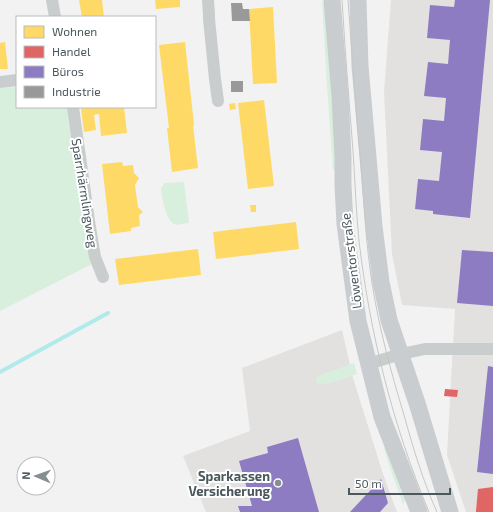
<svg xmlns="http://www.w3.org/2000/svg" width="493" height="512" font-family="'Exo 2',sans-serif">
<rect width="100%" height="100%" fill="#f2f2f2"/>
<g fill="#e3e1e0">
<path d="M391 0H493V512H466L447 455 455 309 402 305 392 254 384 92Z"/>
<path d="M342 330 353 378 383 474 397 512H206L183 456 250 431 242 368Z"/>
</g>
<g fill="#d8efdd">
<path d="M322 1 326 3 337 168 333 170 327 86Z"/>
<path d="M17 87V107H68L92 264 0 311V88Z"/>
<path d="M184 182 189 223C185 223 177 226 174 224 165 219 162 197 161 188L165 183Z"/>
<path d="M354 363 357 374C345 378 328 386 316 383V379L318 376Z"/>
<path d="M386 446 407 498 403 504 390 468 384 448Z"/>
</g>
<g fill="#ffd966">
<path d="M79 0H102L104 17H82Z"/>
<path d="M155 0H180V7L156 9Z"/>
<path d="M273 7 277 83 253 84 249 9Z"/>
<path d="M5 42 8 69H0V43Z"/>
<path d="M185 42 194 125H193L198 168 172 172 167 128H169L159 45Z"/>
<path d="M264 100 274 186 248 189 238 103Z"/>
<path d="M235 103 236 109 230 110 229 104Z"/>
<path d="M91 107H124L127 133 101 136 99 114 94 115 96 130 84 132 81 108Z"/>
<path d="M122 162 123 166 133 165 134 173 139 178 135 185 137 200 138 207 143 212 139 215 140 226 131 228V231L110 234 102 164Z"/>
<path d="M250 205H256V212H251Z"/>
<path d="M296 222 299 249 216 259 213 232Z"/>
<path d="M198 249 201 275 119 285 115 259Z"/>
</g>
<g fill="#e06666">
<path d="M445 389 458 390 457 397 444 396Z"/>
<path d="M493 487V512H476V511L478 489Z"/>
</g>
<g fill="#8e7cc3">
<path d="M455 0H490L470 218 433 214V211L415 209 418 179 439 181 442 152 420 150 423 119 444 121 446 98 424 96 428 62 448 64 450 40 427 38 430 5 454 7Z"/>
<path d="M462 250 493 252V306L457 303Z"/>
<path d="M488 366 493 367V474L477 472Z"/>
<path d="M298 438 319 512H240L238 506H252L239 461 268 453 267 447Z"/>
<path d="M381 479 388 503 380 512H350Z"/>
</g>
<g fill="#999">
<path d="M231 3H242L243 9H249L250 21H232Z"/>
<rect x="231" y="81" width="12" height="11"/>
</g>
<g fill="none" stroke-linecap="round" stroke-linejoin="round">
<path stroke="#b0eaea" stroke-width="4" d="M0 372 108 313"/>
<g stroke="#cacdcd" stroke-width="12">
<path d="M52 0 55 17"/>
<path d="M208 0 209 15V19L215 79 218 101"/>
<path d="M0 82 17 80"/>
<path d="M73 107 89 221 95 257 103 277"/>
<path d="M368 364 401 354 425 349H493"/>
</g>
<g stroke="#cacdcf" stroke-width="17">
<path d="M332 0 340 96 343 157V185L345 224 358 321 382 417 419 512"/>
<path d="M358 0 360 66 374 226 381 282 389 320 417 403 450 512"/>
</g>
<g stroke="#c6c8c8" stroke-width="1">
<path d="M342 0C345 50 349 100 353 151 355 181 356 211 359 241 370 334 393 426 429 512"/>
<path d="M348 0C352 55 356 110 361 166 364 205 366 244 372 283 379 328 391 372 404 415 413 448 423 481 437 512"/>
</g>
</g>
<circle fill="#858e91" stroke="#fff" stroke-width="1.5" cx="278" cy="483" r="4"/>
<g text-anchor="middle" stroke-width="4" stroke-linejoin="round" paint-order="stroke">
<g font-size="13" fill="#4a585d" stroke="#fff">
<text transform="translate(85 193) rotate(81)" y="5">Sparrhärmlingweg</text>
<text transform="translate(351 261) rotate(-97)" y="5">Löwentorstraße</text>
</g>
<g font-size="13" font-weight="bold" fill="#4a585d" stroke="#fff" text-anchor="end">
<text x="270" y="481">Sparkassen<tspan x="270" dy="15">Versicherung</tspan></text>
</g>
</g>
<rect x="16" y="16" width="140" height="92" fill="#ffffff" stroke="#b7bcbe"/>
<rect x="24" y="26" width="20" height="12" fill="#ffd966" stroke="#b7bcbe"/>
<text x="52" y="36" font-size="12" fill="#4a585d">Wohnen</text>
<rect x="24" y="46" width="20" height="12" fill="#e06666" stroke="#b7bcbe"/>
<text x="52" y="56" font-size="12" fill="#4a585d">Handel</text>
<rect x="24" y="66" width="20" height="12" fill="#8e7cc3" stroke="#b7bcbe"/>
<text x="52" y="76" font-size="12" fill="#4a585d">Büros</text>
<rect x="24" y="86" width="20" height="12" fill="#999999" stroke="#b7bcbe"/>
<text x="52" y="96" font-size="12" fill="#4a585d">Industrie</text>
<g transform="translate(36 476) rotate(272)"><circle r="19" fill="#ffffff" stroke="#b7bcbe"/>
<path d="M0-3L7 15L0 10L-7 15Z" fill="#858e91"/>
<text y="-6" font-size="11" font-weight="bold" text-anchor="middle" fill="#4a585d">N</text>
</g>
<path d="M349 488v6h101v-6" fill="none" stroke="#4a585d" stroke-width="2"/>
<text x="355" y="488" font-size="12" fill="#4a585d" stroke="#ffffff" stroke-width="3" paint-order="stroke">50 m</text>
</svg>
